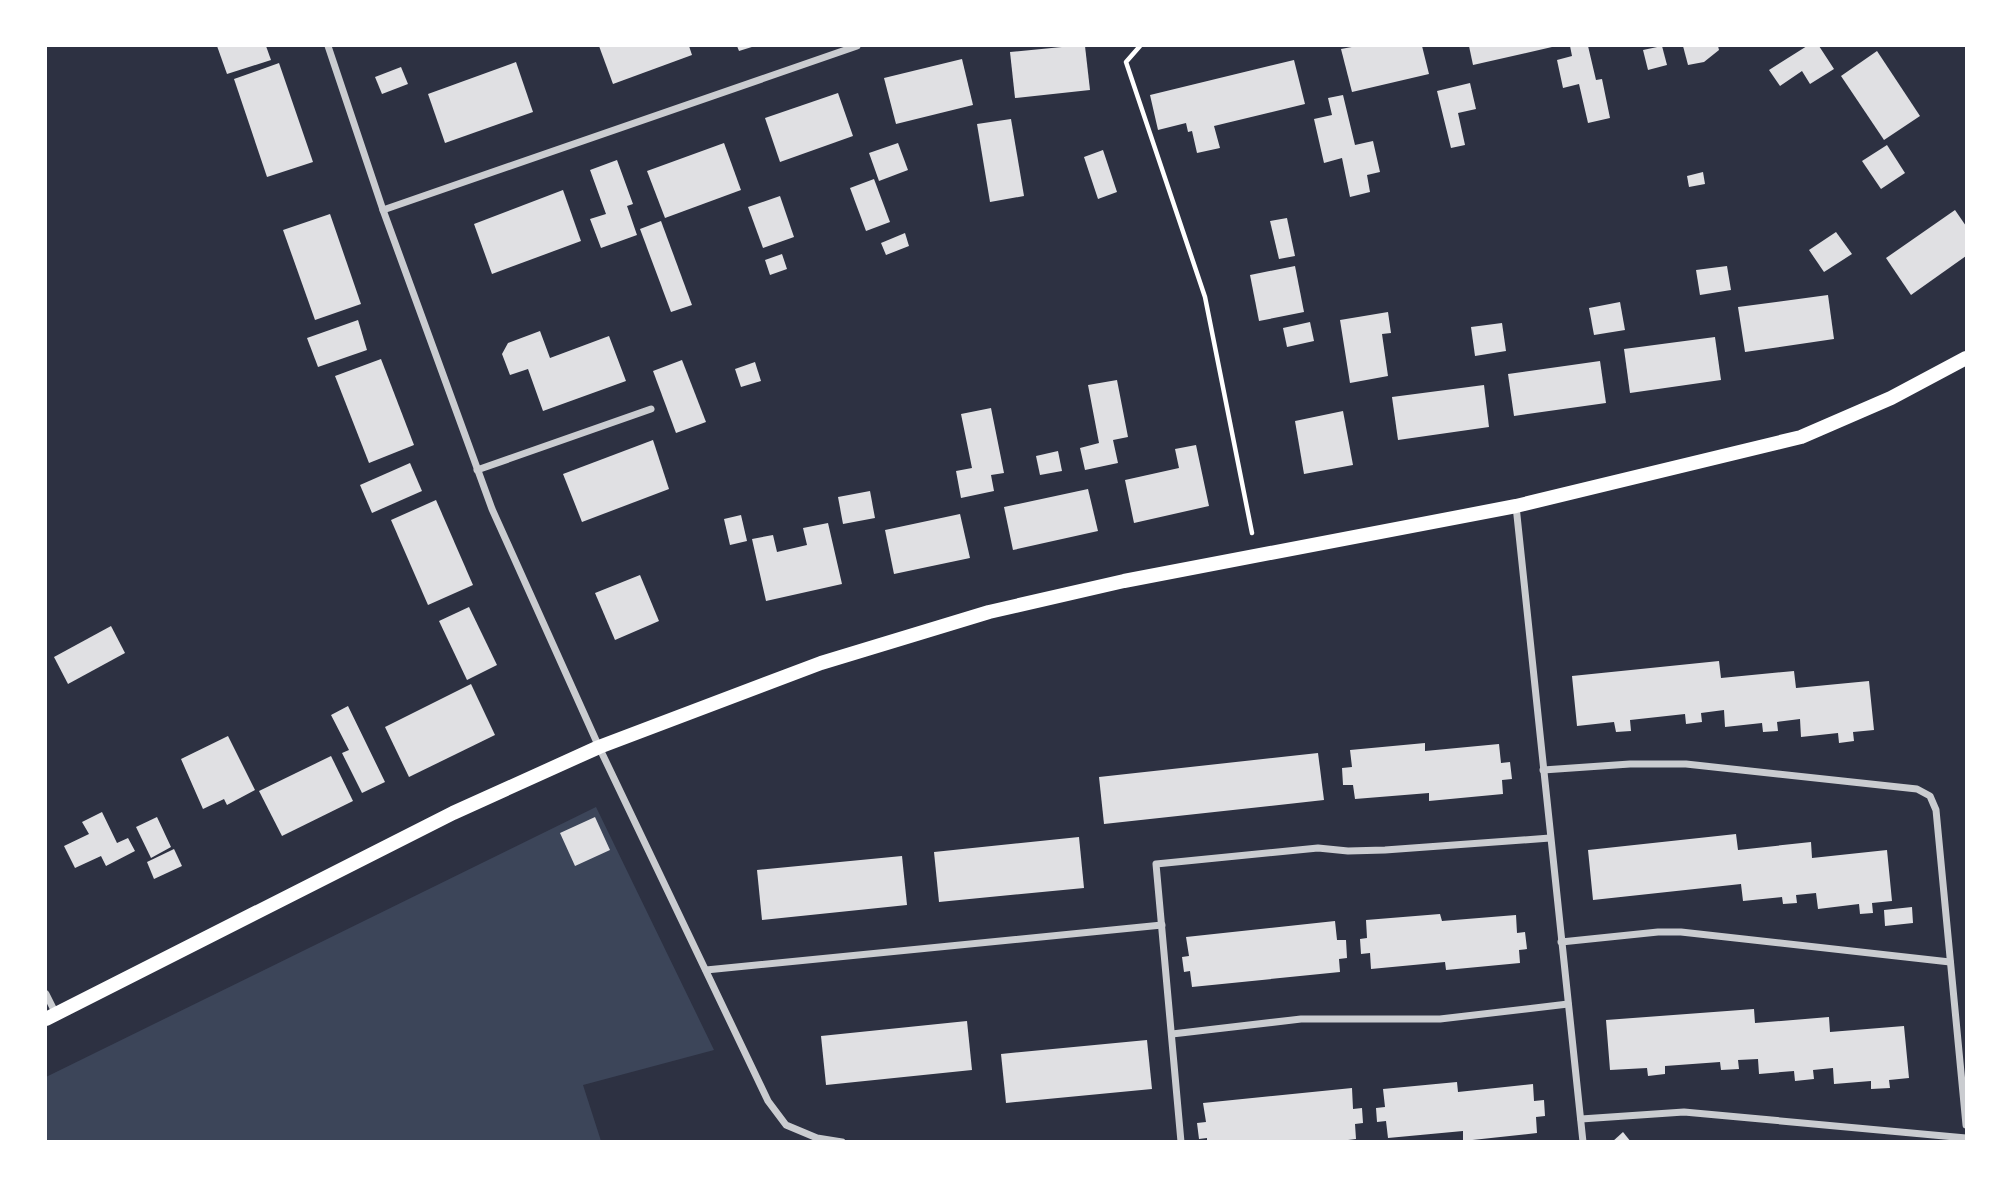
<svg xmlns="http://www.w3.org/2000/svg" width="2012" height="1187" font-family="Commissioner,sans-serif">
<rect width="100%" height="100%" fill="#2d3142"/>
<path fill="#3c4559" d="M596 807 714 1050 583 1085 601 1141 46 1142V1077Z"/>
<g fill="#e0e0e3">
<path d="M217 46H266L271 60 227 74Z"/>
<path d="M599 46H689L692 55 613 84Z"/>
<path d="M737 46H755L739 51Z"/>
<path d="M1072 46H1085L1090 90 1015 98 1010 52Z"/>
<path d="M1357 46H1422L1429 74 1352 92 1341 49Z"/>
<path d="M1469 46H1552V47L1473 65Z"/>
<path d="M1570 46H1588L1596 80 1602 79 1610 118 1588 123 1579 84 1563 88 1557 60 1572 56Z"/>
<path d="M1662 46 1667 65 1648 70 1643 50Z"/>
<path d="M1683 46H1718L1719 50 1704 62 1688 65Z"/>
<path d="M1807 46H1819L1834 69 1810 84 1802 71 1780 86 1769 70Z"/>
<path d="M1877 51 1920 116 1884 140 1841 76Z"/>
<path d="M962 59 973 105 896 124 884 78Z"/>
<path d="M1294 60 1305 104 1214 126 1220 148 1197 153 1192 131 1188 132 1186 123 1158 130 1150 95Z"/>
<path d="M516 62 533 112 445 143 428 94Z"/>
<path d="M279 63 313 162 267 177 234 79Z"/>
<path d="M401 67 408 84 382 94 375 77Z"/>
<path d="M1470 83 1476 109 1458 113 1465 145 1451 148 1437 91Z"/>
<path d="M838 93 853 136 780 162 765 118Z"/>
<path d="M1343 95 1355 145 1373 141 1380 172 1367 175 1370 192 1350 197 1342 158 1324 163 1314 119 1332 115 1328 98Z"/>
<path d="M1011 119 1024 196 990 202 977 124Z"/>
<path d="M724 143 741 190 665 218 647 171Z"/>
<path d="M898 143 908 170 879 181 869 153Z"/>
<path d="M1887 145 1905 173 1881 189 1862 161Z"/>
<path d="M1103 150 1117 192 1098 199 1084 157Z"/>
<path d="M617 160 633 204 627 206 637 235 601 248 590 219 606 214 590 170Z"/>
<path d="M1703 172 1705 184 1689 187 1687 176Z"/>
<path d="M874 179 890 222 866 231 850 188Z"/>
<path d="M563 190 581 241 492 274 474 224Z"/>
<path d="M780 196 794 237 763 248 748 207Z"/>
<path d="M1955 210 1966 226V256L1911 295 1886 258Z"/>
<path d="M330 214 361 304 315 320 283 230Z"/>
<path d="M1287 218 1295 256 1279 259 1270 221Z"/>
<path d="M661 221 692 305 671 312 640 229Z"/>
<path d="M1836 232 1852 254 1824 272 1809 250Z"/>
<path d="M905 233 909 246 886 255 881 243Z"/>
<path d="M782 254 787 269 770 275 765 260Z"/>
<path d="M1295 266 1304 312 1259 321 1250 275Z"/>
<path d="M1727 266 1731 290 1700 295 1696 270Z"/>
<path d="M1828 295 1834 339 1745 352 1738 307Z"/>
<path d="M1620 302 1625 330 1594 335 1589 308Z"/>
<path d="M1388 312 1391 333 1382 334 1388 376 1350 383 1340 320Z"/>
<path d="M358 320 367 350 318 367 307 338Z"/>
<path d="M1310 322 1314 341 1287 347 1283 328Z"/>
<path d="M1502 323 1506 351 1475 356 1471 327Z"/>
<path d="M540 331 550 358 609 336 626 381 543 411 528 369 510 375 502 354 508 343Z"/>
<path d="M1715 337 1721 380 1630 393 1624 349Z"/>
<path d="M381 359 414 445 369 463 335 376Z"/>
<path d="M682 360 706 422 676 433 653 371Z"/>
<path d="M1600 361 1606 403 1514 416 1508 374Z"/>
<path d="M755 362 761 381 741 387 735 369Z"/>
<path d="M1117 380 1128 437 1113 440 1118 463 1085 470 1080 448 1099 443 1088 385Z"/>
<path d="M1484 385 1489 427 1398 440 1392 397Z"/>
<path d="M991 408 1004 473 991 475 994 491 961 498 956 471 972 468 961 414Z"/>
<path d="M1343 411 1353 465 1304 474 1295 421Z"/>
<path d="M653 440 669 489 582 522 563 474Z"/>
<path d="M1196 445 1209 506 1134 523 1125 480 1179 468 1175 449Z"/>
<path d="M1058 451 1062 471 1040 475 1036 456Z"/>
<path d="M410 463 422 491 372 513 360 485Z"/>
<path d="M1088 489 1098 531 1013 550 1004 507Z"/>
<path d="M870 491 875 518 843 524 838 497Z"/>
<path d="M436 500 473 585 428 605 391 520Z"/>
<path d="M960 514 970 558 894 574 885 530Z"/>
<path d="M741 515 747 541 730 545 724 519Z"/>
<path d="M828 523 842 584 766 601 752 539 773 535 777 552 807 545 803 528Z"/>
<path d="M640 575 659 621 615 640 595 593Z"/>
<path d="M469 607 497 665 467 680 439 621Z"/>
<path d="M111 626 125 653 68 684 54 657Z"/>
<path d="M1719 661 1721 678 1794 671 1796 688 1869 681 1874 730 1853 732 1854 741 1839 743 1838 733 1801 737 1800 719 1777 722 1778 731 1763 732 1762 723 1725 727 1724 710 1701 713 1702 722 1686 724 1685 714 1630 720 1631 731 1616 732 1614 722 1577 726 1572 676Z"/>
<path d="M471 684 495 735 409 777 385 727Z"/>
<path d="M348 706 385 782 362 793 342 753 349 750 331 715Z"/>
<path d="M228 736 255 790 227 805 224 799 203 809 181 759Z"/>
<path d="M1425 743V751L1499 744 1501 763 1510 762 1512 779 1502 780 1503 794 1429 801V793L1355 799 1353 785H1343L1342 768 1352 767 1350 750Z"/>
<path d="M1318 753 1324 800 1104 824 1099 777Z"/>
<path d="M331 756 353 801 282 836 259 791Z"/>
<path d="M102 812 117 843 128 838 135 851 106 866 101 856 75 868 64 846 89 834 82 822Z"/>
<path d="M157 817 171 847 151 858 136 827Z"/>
<path d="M595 817 610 850 575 866 560 833Z"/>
<path d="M1736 834 1738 850 1811 842 1812 858 1887 850 1892 901 1872 903 1873 913 1860 914 1859 904 1818 909 1816 893 1796 895 1797 903 1783 904 1782 897 1743 901 1741 884 1593 900 1588 850Z"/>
<path d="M1079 837 1084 888 939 902 934 852Z"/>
<path d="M174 849 182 866 154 879 147 862Z"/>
<path d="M902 856 907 905 762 920 757 870Z"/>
<path d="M1912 907 1913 923 1885 926 1884 910Z"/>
<path d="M1440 914 1442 921 1516 915 1517 933 1525 932 1527 949 1519 950 1520 963 1446 970 1445 962 1371 969 1370 953 1361 954 1360 939 1367 938 1366 920Z"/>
<path d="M1335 921 1337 940H1346L1347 958 1339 959 1340 972 1192 987 1190 971 1184 972 1182 957 1189 956 1186 937Z"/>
<path d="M1754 1009 1755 1023 1829 1017 1830 1032 1904 1026 1909 1078 1889 1080 1890 1088 1871 1089V1081L1834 1084 1833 1068 1813 1070 1814 1079 1795 1081 1794 1071 1759 1074 1758 1059 1738 1060 1739 1069 1721 1070 1720 1062 1665 1066V1074L1648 1076 1647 1068 1610 1070 1606 1020Z"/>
<path d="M967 1021 972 1070 826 1085 821 1036Z"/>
<path d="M1147 1040 1152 1089 1006 1103 1001 1054Z"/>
<path d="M1457 1082 1458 1092 1533 1084 1534 1101 1544 1100 1545 1116 1536 1117 1537 1133 1463 1141V1131L1388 1138 1386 1121 1377 1122 1376 1108 1385 1107 1383 1089Z"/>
<path d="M1352 1088 1353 1109 1362 1108 1363 1123 1355 1124 1356 1139 1332 1142H1207V1138L1199 1139 1197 1123 1206 1122 1203 1103Z"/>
<path d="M1623 1132 1631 1142H1612Z"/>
</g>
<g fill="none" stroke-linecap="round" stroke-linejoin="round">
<path stroke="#fff" stroke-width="4.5" d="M1140 46 1126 62 1205 297 1252 533"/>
<g stroke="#caccd0" stroke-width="7">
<path d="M328 46 383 210 492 509 599 747 768 1101 786 1125 817 1138 842 1142"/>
<path d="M383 210 857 46"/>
<path d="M477 470 651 409"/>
<path d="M1516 506 1583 1142"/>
<path d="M1543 770 1630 764H1686L1917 789 1930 796 1936 810 1966 1125"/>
<path d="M1561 942 1658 932H1681L1950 962"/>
<path d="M706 970 1162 925"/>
<path d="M46 994 56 1014"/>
<path d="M1172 1034 1301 1019H1440L1568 1004"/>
<path d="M1581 1119 1684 1112 1966 1138"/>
<path d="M1181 1142 1156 864 1318 848 1348 851 1385 850 1550 838"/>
</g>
<path stroke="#fff" stroke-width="14" d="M46 1019 453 813 599 747 821 663 989 612 1124 581 1516 506 1801 437 1891 398 1966 358"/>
</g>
<rect width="2012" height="1187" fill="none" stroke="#ffffff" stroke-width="94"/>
</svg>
